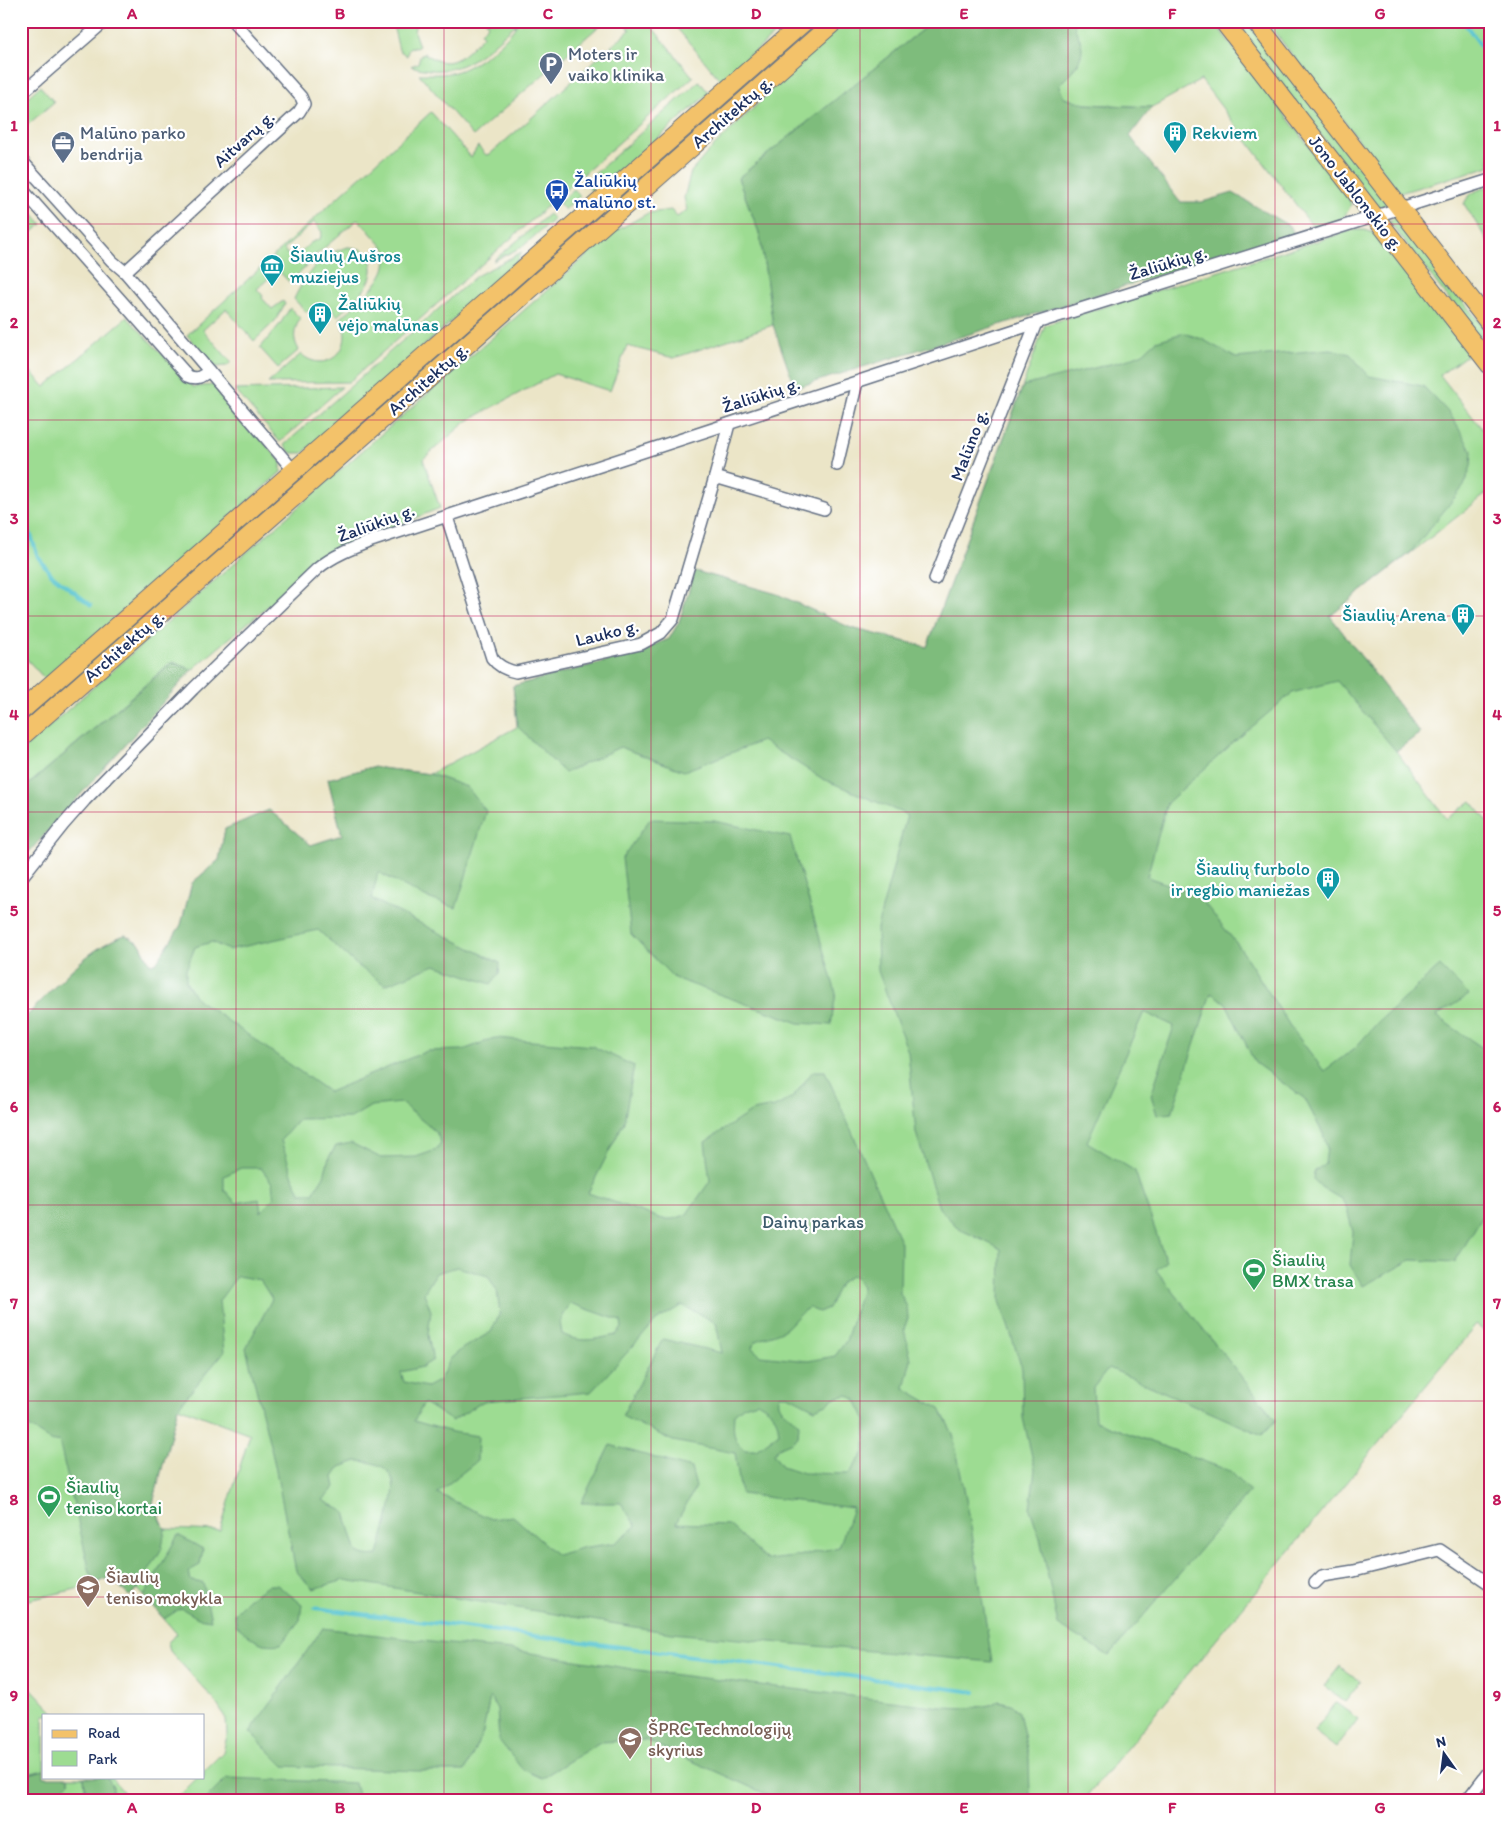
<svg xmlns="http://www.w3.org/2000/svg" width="1511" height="1821" font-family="Itim,sans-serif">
<rect width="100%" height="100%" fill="#fff"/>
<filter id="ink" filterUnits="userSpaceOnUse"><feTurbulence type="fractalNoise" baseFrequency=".02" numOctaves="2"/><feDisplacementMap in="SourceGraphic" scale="10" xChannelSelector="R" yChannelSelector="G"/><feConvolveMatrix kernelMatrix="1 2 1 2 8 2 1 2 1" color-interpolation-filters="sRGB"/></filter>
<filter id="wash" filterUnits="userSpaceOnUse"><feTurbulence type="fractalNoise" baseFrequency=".0096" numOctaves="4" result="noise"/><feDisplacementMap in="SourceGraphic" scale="20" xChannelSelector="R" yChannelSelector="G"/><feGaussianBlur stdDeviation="1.12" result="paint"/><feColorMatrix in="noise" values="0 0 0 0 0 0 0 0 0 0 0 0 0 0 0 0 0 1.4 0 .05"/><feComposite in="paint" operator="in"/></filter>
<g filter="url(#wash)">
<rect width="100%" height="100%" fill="#ebe5c7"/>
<g fill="#9ddc92" stroke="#5c8678" fill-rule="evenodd">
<path d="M392 21H416L414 32 419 46 416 48 410 47 408 50 407 56 399 50Z"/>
<path d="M486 21H516L515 25C482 54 459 81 411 66L418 63 420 56 424 53C452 74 464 54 483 36L481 32 488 25Z"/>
<path d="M518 21H605L473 136 419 74C431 74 443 75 455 72 473 68 512 39 518 21Z"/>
<path d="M623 21H647L693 77 349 382 268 383 301 354C326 376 357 348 340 319 352 308 375 289 382 274 386 267 386 259 386 250L358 219 310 260 304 269 289 282 278 270 257 289 263 296 262 298 272 309 283 301 285 304 275 321 254 341 226 309 203 330 231 362 227 366 215 367 187 335 431 112 471 157 478 146 486 155 490 154C538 114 582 70 630 30ZM314 222 322 232 320 239 310 243 296 257 287 254 284 249Z"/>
<path d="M671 21H789L722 82Z"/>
<path d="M846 21H933L738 178 760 235 773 325 674 358 627 346 610 391 555 374 467 421 423 459 440 508 328 553 295 583 192 670 172 662 21 791V751L370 444 614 232 648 213 671 210 677 217 687 210 684 198 691 172 708 152 764 98 780 79Z"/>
<path d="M1074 21H1213L1348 197 1351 204C1344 224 1331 223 1313 227L1201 80 1152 107 1085 104 1064 98 1058 86 1078 64 1080 39 1075 32Z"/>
<path d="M1232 21H1246L1385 199 1386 205 1383 208H1378Z"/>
<path d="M1266 21H1490V166L1400 193Z"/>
<path d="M789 47V51L434 363H432V361Z"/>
<path d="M699 81 709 93 595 194 589 188 590 178Z"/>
<path d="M40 86 54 102 25 127 21 123V103Z"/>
<path d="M1490 186V245L1464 204C1469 192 1478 190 1490 186Z"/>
<path d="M574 189 580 196 565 210 559 203Z"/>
<path d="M21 199 42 224 21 242Z"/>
<path d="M549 214 554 219 522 247 493 261Z"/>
<path d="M1396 217 1399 219 1490 336V353L1389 221Z"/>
<path d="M1353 230H1364L1377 234 1471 352 1440 375 1490 439V491L1330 616 1420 733 1396 751 1447 819 1471 801 1490 824V1335L1476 1325 1084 1800H175L198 1777H204V1771L223 1752 227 1736 226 1719 215 1701 170 1651 168 1642 177 1634 138 1589 129 1596 110 1577 93 1585 21 1602V1022C52 991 83 950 125 935L140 944 150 964 156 963 181 925 192 883 219 860 225 829 269 810 311 845 342 835 328 779 372 767 430 774 517 727 513 686 626 656 669 639 679 622 695 571 777 594 851 628 927 647 1045 325ZM178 1407 250 1434 220 1531 165 1529 153 1503Z"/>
<path d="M348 247C358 248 366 249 370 259 380 282 352 303 337 316L332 310 324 306 306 312 294 299C306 274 320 254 348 247Z"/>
<path d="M522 252 515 265 303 453H291L284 445 476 276Z"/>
<path d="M290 308 300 318C294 330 292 338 299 350L278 368 260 348 280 324Z"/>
<path d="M127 317 193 387 214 385 281 462V472L45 679 21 653V361L45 387Z"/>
<path d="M420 371 424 373 177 592H173V588Z"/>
<path d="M342 387 280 442 235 390Z"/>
<path d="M160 600 164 601 21 728V721Z"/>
<path d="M1340 1666 1361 1682 1345 1702 1324 1686Z"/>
<path d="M21 1677 56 1715H44V1770L25 1775 21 1773Z"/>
<path d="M1336 1703 1358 1719 1336 1748 1314 1731Z"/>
<path d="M69 1777H84L86 1797 90 1800H51L69 1782Z"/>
<path d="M107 1777H111L130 1800H111L113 1788Z"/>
</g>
<g fill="#7ebc7c" stroke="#4c766d" fill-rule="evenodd">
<path d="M933 21H1074C1075 32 1077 32 1080 40 1088 59 1069 73 1059 86L1064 98 1085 104 1152 107 1130 136 1180 202H1202L1233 193 1291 227 1294 234 795 388 773 325 760 235 738 178Z"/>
<path d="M1183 333 1202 339 1236 358 1331 349 1350 354 1369 376 1423 386 1450 414 1472 451 1471 466 1464 486 1410 553 1330 616 1420 733 1396 751 1337 681 1292 693 1234 742 1167 803 1147 877 1197 894 1241 949 1290 1026 1324 1071 1355 1048 1378 1022 1440 966 1469 995 1436 1016 1490 1053V1203L1455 1262 1411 1260 1363 1286 1350 1265 1353 1232 1346 1206 1341 1199 1321 1187 1313 1179 1314 1172 1325 1163 1327 1148 1323 1134 1305 1099 1255 1063 1226 1003 1211 993 1172 1113 1157 1115 1151 1095 1174 1026 1144 1012 1087 1142 1135 1171 1166 1262 1156 1270 1276 1420 1262 1435 1109 1368 1093 1388 1095 1421 1230 1471 1250 1491 1109 1656 1058 1625 1040 1538 1030 1509 1035 1469 1023 1418 1022 1369 1000 1301 1001 1249 959 1229 939 1208 916 1133 908 1052 878 971 877 928 907 815 823 779 762 741 684 771 620 747 565 773 518 727 513 686 626 656 669 639 679 622 695 571 777 594 851 628 927 647 1023 386 1126 360 1143 353 1156 341Z"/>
<path d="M173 662 192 670 21 861V791Z"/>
<path d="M372 767 430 774 467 787 486 811 456 908 425 897 378 872 372 899 500 963 499 974 491 984 435 965 385 985 357 965 318 930 228 950 212 942 195 947 186 970V982L197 999 329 1092 427 1051 463 1050 495 1038 592 1046 634 1066 624 1122 588 1193 662 1219H673L686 1215 710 1181 705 1142 752 1111 775 1107 793 1097 813 1071H825L901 1243 900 1293 907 1307 908 1318 904 1329 911 1359 904 1388 940 1409 953 1434 969 1514 992 1662 672 1633 345 1580 313 1589 296 1571 274 1461 246 1348 272 1299 260 1280 237 1276 219 1301 224 1352 178 1407 153 1503 165 1529 162 1548 138 1589 129 1596 110 1577 93 1585 59 1441 53 1442 21 1422V1022C51 992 84 949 125 935L140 944 150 964 156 963 181 925 192 883 219 860 225 829 269 810 311 845 342 835 328 779ZM401 1103 436 1132 441 1142 436 1150 416 1157 381 1158 351 1143 336 1146 329 1157 324 1176 313 1193H301L294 1180 281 1140 299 1119 351 1118 371 1106ZM241 1168H261L272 1183 274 1197 261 1212 259 1199 236 1203 224 1189V1176ZM457 1267 488 1276 497 1291 500 1313 491 1332 463 1348 450 1359 440 1380 427 1387 404 1382 401 1372 422 1367 433 1360 428 1335 431 1311 424 1293 436 1273ZM851 1276 856 1278 862 1288 846 1341 835 1356 808 1361 760 1356 753 1348 755 1342C764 1337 773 1335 782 1331 793 1325 798 1312 809 1308L819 1312 828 1308 841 1282ZM570 1303 621 1321 622 1328 616 1335C595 1339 582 1344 562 1334L560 1322ZM682 1305 716 1323 722 1353 663 1339 622 1416 673 1441 735 1453 741 1494 853 1508 839 1547 794 1557 767 1560 729 1525 676 1523 696 1487 691 1468 610 1445 581 1503H621L636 1526 615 1543 581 1548 557 1555 513 1516 491 1519 437 1493 477 1461 478 1436 452 1432 414 1421 424 1403 452 1421 484 1401 591 1392 656 1321ZM780 1395H788L815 1409 829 1403 833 1398 848 1395 856 1400 866 1420 865 1451 849 1474 803 1473 782 1466 773 1454C781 1443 788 1447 798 1437L799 1423C790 1416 774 1408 780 1395ZM757 1402C772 1411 777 1414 779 1433L756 1450H745C732 1440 733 1430 734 1414L744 1406ZM357 1461C401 1463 397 1487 387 1521 384 1532 381 1544 378 1555 369 1556 363 1556 356 1550L345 1512 323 1500 335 1487 333 1477 340 1467Z"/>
<path d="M650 819 714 821 790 837 836 993 831 1025 799 1023 674 978 631 934 622 858Z"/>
<path d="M178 1535 203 1549 200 1565 189 1571 191 1581 203 1583 211 1620 198 1618 181 1608 164 1619 144 1596Z"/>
<path d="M269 1585H277L302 1604 300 1620 281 1644C258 1647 253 1639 236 1625L235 1612 248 1599Z"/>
<path d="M323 1628 439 1643 512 1650 645 1671 941 1707 971 1708 990 1705 999 1701 1011 1704 1019 1712 1029 1758 1030 1796 1027 1800 775 1798 645 1740 600 1742 542 1778 522 1769 499 1740 497 1709 490 1697 483 1732 465 1771H418L284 1766 250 1732Z"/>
<path d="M44 1770V1777H69V1782L51 1800H21V1773L25 1775Z"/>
<path d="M84 1777H107L113 1788 111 1800H90L86 1797Z"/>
<path d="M227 1778 355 1783 359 1800H205Z"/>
</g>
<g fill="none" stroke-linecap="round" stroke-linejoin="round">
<g stroke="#59c5d1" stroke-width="4">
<path d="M1463 21 1490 58"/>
<path d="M21 505 38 557 52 575 91 605"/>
<path d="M315 1608 975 1692"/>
</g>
</g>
</g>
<g filter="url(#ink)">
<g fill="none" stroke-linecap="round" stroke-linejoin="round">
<g stroke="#646f83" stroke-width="14">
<g id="minor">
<path d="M21 94 105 21"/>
<path d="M21 160 112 261 125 272 294 471"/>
<path d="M21 188 188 376C197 380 201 377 209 371"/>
<path d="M125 272 299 112 304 104 301 97 233 21"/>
<path d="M837 465 857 382"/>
<path d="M715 477 824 509"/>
<path d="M447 517 492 658C498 666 506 670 516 672L641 644 661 633 673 619 715 477 729 424"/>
<path d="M935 579 1036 323"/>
<path d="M21 878 63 825 85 800 193 689 317 569C334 555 353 548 374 540L1036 323 1490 180"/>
<path d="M1315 1583 1322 1576 1354 1571 1440 1550 1490 1584"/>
<path d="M1467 1800 1490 1770"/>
</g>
</g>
<g stroke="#646f83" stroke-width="20">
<g id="primary">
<path d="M1223 21 1490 365"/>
<path d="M1255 21 1490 324"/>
<path d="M21 711 805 21"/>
<path d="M21 737 835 21"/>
</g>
</g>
<use href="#minor" stroke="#fff" stroke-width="11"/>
<use href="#primary" stroke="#f3c26a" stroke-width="18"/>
</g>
</g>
<path fill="none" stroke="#c2185b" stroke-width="1" stroke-opacity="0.55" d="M236 21V1800M444 21V1800M651 21V1800M860 21V1800M1068 21V1800M1275 21V1800M21 224H1490M21 420H1490M21 616H1490M21 812H1490M21 1009H1490M21 1205H1490M21 1401H1490M21 1597H1490"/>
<defs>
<g id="parking-pin" transform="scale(1.25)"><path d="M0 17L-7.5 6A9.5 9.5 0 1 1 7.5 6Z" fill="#5c6f8a" stroke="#fff"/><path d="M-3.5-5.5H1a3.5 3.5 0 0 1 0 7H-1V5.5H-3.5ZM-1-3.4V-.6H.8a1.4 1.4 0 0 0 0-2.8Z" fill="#fff"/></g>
<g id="building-pin" transform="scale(1.25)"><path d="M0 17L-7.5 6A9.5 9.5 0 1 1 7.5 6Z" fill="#0f9aa8" stroke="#fff"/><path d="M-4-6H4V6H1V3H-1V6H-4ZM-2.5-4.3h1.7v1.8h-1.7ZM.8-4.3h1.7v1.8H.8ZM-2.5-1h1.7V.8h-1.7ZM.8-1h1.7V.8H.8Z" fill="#fff"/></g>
<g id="office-pin" transform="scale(1.25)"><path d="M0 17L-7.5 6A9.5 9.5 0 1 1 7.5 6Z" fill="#5c6f8a" stroke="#fff"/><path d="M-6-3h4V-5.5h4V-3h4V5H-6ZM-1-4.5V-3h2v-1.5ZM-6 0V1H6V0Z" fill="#fff"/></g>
<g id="bus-pin" transform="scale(1.25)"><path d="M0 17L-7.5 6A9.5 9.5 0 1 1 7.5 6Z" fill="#1a4fb4" stroke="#fff"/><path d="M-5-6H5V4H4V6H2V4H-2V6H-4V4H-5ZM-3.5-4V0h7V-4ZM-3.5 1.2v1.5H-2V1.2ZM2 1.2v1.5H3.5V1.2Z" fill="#fff"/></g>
<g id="museum-pin" transform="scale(1.25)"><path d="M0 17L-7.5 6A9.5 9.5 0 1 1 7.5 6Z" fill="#0f9aa8" stroke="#fff"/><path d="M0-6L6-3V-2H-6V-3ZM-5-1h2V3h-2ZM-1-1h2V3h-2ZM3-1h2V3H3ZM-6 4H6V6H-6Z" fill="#fff"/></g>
<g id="stadium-pin" transform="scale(1.25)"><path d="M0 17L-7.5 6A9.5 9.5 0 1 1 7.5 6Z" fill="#2e9e5b" stroke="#fff"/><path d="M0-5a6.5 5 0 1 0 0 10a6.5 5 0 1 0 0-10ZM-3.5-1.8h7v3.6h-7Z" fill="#fff"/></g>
<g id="school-pin" transform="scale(1.25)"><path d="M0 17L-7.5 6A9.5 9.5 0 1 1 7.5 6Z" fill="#8d6e63" stroke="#fff"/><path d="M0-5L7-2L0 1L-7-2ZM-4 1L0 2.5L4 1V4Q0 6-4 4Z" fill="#fff"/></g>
</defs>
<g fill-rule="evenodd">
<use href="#parking-pin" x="551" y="64"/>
<use href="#building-pin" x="1175" y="133"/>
<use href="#office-pin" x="63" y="143"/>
<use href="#bus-pin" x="557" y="191"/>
<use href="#museum-pin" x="272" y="266"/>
<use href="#building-pin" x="320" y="314"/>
<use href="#building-pin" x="1463" y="615"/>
<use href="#building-pin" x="1328" y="879"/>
<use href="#stadium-pin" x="1254" y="1270"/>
<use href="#stadium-pin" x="49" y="1497"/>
<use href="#school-pin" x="88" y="1587"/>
<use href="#school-pin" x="630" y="1739"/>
</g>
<g text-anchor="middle" stroke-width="4.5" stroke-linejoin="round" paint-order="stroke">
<g font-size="18" fill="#4e5e75" stroke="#fff" text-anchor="start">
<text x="568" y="60">Moters ir<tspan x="568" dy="21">vaiko klinika</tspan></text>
<text x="80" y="139">Malūno parko<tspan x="80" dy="21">bendrija</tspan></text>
</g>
<g font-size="18" fill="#1b2f5e" stroke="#fff">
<text transform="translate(732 112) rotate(-41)" y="6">Architektų g.</text>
<text transform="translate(244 139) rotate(-42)" y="6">Aitvarų g.</text>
<text transform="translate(1356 193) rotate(52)" y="6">Jono Jablonskio g.</text>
<text transform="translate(1168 263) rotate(-17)" y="6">Žaliūkių g.</text>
<text transform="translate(428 379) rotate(-41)" y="6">Architektų g.</text>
<text transform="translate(761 395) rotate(-18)" y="6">Žaliūkių g.</text>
<text transform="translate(969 445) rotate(-69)" y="6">Malūno g.</text>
<text transform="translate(376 523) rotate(-20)" y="6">Žaliūkių g.</text>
<text transform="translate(607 633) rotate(-14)" y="6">Lauko g.</text>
<text transform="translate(124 646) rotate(-41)" y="6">Architektų g.</text>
</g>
<g font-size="18" fill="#0d838f" stroke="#fff" text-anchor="start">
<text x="1192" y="139">Rekviem</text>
<text x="290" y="262">Šiaulių Aušros<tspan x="290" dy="21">muziejus</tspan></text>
<text x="338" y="310">Žaliūkių<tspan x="338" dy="21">vėjo malūnas</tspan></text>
<text x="1446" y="621" text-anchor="end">Šiaulių Arena</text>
<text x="1310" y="875" text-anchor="end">Šiaulių furbolo<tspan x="1310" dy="21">ir regbio maniežas</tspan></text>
</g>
<g font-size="18" fill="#164399" stroke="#fff" text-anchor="start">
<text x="574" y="187">Žaliūkių<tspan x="574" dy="21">malūno st.</tspan></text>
</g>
<g font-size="18" fill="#3c5a6b" stroke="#fff">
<text x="813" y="1228">Dainų parkas</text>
</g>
<g font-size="18" fill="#27864d" stroke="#fff" text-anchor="start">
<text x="1272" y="1266">Šiaulių<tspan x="1272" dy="21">BMX trasa</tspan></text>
<text x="66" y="1493">Šiaulių<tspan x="66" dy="21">teniso kortai</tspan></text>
</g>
<g font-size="18" fill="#785e54" stroke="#fff" text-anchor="start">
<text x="106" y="1583">Šiaulių<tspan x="106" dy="21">teniso mokykla</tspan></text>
<text x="648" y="1735">ŠPRC Technologijų<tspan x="648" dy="21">skyrius</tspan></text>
</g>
</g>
<rect width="1511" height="1821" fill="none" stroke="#fff" stroke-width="55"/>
<rect x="42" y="1714" width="162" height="65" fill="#ffffff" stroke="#a4acbf"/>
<rect x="52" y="1730" width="25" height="8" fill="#f3c26a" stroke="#a4acbf"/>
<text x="88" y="1738" font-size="15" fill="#1b2f5e">Road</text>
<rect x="52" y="1751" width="25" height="15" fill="#9ddc92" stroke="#a4acbf"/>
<text x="88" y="1764" font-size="15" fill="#1b2f5e">Park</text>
<g transform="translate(1444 1754) rotate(346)" stroke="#ffffff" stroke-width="4" paint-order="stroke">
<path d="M0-4L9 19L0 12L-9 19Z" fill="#1b2f5e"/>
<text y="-8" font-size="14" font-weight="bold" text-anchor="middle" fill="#1b2f5e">N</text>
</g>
<rect x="28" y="28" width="1456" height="1766" fill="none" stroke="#c2185b" stroke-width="2"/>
<g font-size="16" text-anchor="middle" font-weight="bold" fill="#c2185b">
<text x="132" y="19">A</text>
<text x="340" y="19">B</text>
<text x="548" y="19">C</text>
<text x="756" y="19">D</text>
<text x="964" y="19">E</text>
<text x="1172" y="19">F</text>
<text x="1380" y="19">G</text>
<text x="14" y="131">1</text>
<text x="1497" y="131">1</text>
<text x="14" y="328">2</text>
<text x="1497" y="328">2</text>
<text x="14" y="524">3</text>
<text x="1497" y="524">3</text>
<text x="14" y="720">4</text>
<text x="1497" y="720">4</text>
<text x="14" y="916">5</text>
<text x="1497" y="916">5</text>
<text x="14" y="1112">6</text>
<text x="1497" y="1112">6</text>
<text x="14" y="1309">7</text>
<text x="1497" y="1309">7</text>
<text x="14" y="1505">8</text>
<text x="1497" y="1505">8</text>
<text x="14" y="1701">9</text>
<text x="1497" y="1701">9</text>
<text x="132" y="1813">A</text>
<text x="340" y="1813">B</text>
<text x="548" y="1813">C</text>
<text x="756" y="1813">D</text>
<text x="964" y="1813">E</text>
<text x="1172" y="1813">F</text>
<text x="1380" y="1813">G</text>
</g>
</svg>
